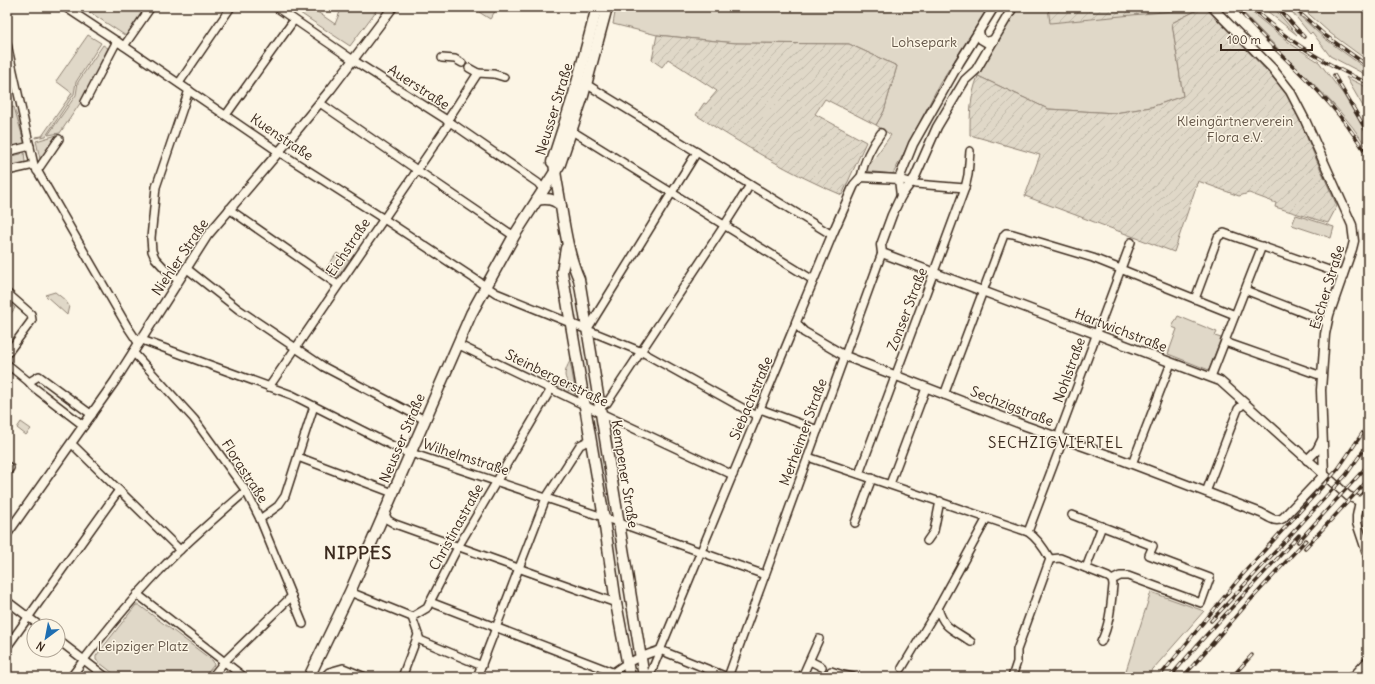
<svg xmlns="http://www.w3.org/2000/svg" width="1375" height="684" font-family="Delius,sans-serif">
<defs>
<pattern id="garden-furrows" width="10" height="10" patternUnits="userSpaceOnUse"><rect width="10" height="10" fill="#e0d8c8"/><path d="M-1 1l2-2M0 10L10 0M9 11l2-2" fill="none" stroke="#c1baab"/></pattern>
</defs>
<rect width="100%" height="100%" fill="#fcf5e5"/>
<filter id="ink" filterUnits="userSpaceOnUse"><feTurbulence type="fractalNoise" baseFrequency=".025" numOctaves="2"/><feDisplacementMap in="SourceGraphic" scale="8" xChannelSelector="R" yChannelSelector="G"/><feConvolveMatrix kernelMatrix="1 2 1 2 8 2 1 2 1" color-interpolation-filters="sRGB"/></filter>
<g filter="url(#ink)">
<g fill="#e0d8c8" stroke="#8e8173">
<path d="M82 7H146L126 36Z"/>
<path d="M291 7H310L335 24 342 7H379L350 46Z"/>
<path d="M471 7H498L490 19Z"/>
<path d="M616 7H989L940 83 893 174 865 171 891 135 876 125 884 111 897 66 849 44 736 43 657 35 613 24Z"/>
<path d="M1018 7H1203L1172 23 1183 96 1151 107 1115 113 1048 109 978 76Z"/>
<path d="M1238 7H1245L1291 44 1319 62 1343 94 1358 119 1368 138V150C1350 119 1324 94 1298 69 1278 49 1258 28 1238 7Z"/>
<path d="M1262 7H1273L1297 35Z"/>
<path d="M1288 7H1290L1324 38 1368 70V76L1330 56 1312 32 1310 34Z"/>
<path d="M1301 7H1368V61L1330 33Z"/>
<path d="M88 35 101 43 76 82 74 94 46 136 35 138V137L42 136 72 93 56 81Z"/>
<path d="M103 45 108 48 83 99 60 133 48 135 76 95 78 82Z"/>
<path d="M1346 77 1368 88V115Z"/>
<path d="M14 107 25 145 7 149V109Z"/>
<path d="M57 135 58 136 42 159H40L36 141Z"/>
<path d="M23 151H24L25 163 7 167V157L21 154Z"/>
<path d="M1296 215 1334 227 1331 238 1292 225Z"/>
<path d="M337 253 349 261 337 278 325 270Z"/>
<path d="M55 292 65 300 69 306 67 315 45 295Z"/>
<path d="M9 303 15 308 7 319V305Z"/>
<path d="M1178 316 1217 332 1215 336 1221 338 1209 370 1168 354 1177 329 1172 327Z"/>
<path d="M570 361 576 394 575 395C569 378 559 381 570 361Z"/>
<path d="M560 382 568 385 572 392 569 390 567 393 564 392 565 388 556 384Z"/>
<path d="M21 422 31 429 26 435 17 428Z"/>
<path d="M1151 592 1204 611 1146 677H1124Z"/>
<path d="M136 605H139L213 661 214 665 204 677H118L96 660V656Z"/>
</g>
<g fill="url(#garden-furrows)" stroke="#8e8173">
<path d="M1048 7H1172L1173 11 1050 23Z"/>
<path d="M1203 7H1205L1268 72 1286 93 1295 109 1316 159 1337 206 1328 223 1275 207 1276 203 1249 193 1239 196 1198 181 1174 252 1025 196 1040 155 970 135C970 113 970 97 978 76L1048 109 1115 113 1151 107 1183 96 1172 23Z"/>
<path d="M657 35 736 43 849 44 897 66 884 111 876 125 825 99 815 114 866 142 842 195C791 174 743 145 696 115L704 103 706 104 717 91 668 59 662 67 652 60Z"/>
</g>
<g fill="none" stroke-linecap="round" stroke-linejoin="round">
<g stroke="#3b2a1e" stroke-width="10">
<g id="minor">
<path d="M65 7 124 46 279 152 384 219 496 293 642 352 757 416"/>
<path d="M276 7 353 60 450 122 538 183 542 188 541 194"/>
<path d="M7 44 34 165 127 326 139 344"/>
<path d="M124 46 151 7"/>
<path d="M442 58 455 59 462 63"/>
<path d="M469 68 478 73"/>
<path d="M179 83 231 7"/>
<path d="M586 84 832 235"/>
<path d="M85 102 117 41"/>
<path d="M320 103 417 170 514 236"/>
<path d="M226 115 294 20"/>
<path d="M447 121 478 73 494 74 504 77"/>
<path d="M572 131 813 280"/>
<path d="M7 152 30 146"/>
<path d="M7 171 34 165"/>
<path d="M37 171 59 139"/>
<path d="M861 177C864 161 871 146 881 133"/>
<path d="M899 179 916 184 965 188"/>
<path d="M229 209 338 285"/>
<path d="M186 268 238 309 324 367 425 420"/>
<path d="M178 280 166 270 155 258 152 251 151 238 156 187 189 90"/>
<path d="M1245 290 1327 322"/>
<path d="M7 293 31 314 32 320 7 354"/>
<path d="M1195 299 1218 237 1224 233 1343 275"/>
<path d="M587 330 697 152"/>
<path d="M142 340 292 395 405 452 414 454 603 517 765 575"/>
<path d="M1225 342 1316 374 1321 375"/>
<path d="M457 344 605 415 733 475"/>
<path d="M133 352 194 419 246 491 260 519 303 624"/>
<path d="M7 364 29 382 32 386 84 426"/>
<path d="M1211 377 1262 246"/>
<path d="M29 382 39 376 92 415"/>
<path d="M269 387 450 122"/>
<path d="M944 395 1004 235 1006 233 1013 234 1093 258 1235 315"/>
<path d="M600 407 607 403 724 226 750 185"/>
<path d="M760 409 818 430"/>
<path d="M72 444 180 550"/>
<path d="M298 457 393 493"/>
<path d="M808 457 1028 532C1038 539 1044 548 1050 559L1017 650V662L1012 677"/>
<path d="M1132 464 1171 363"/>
<path d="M7 466 10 468 7 472"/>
<path d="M859 474 965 188 968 175 970 151"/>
<path d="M890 484 926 388"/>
<path d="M1206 492 1238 409 1244 403"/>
<path d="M1360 501 1368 494"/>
<path d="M385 514 388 520 395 524 616 603"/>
<path d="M1072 515 1153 546 1149 555 1210 578 1201 603 1128 576H1120L1112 580"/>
<path d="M260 519 278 506 285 496 314 406"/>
<path d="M855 523 872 478"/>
<path d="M1028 532 1061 445 1060 432 1131 242"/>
<path d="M927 541 934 531 940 501"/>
<path d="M1050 559 1060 558 1108 577 1112 580 1113 585C1111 605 1110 624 1101 642"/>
<path d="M1086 568 1102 526"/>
<path d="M350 592 412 617"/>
<path d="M137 594 244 677"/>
<path d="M7 601 40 626"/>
<path d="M430 602 612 672"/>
<path d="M938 608C944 630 954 629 971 642"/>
<path d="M412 617 427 608 458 547 551 389"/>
<path d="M412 617 420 640 482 666"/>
<path d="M58 640 106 677"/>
<path d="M7 647 119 490"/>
<path d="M810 661 822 667"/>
<path d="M902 668 938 608 987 518"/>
<path d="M831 671 843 675 853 677"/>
<path d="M71 677C104 632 140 589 180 550 201 530 223 511 246 491"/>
<path d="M212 677 224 662 292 596"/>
<path d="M324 677 329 672 343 668 365 677"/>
<path d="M402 677 418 635"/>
<path d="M477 677 546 498 580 445 590 440"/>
<path d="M609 677C620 664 644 655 660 650L727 677"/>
<path d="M649 677 796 322"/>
<path d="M728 677 882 253"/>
<path d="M802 677 819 639"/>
</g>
</g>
<g stroke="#3b2a1e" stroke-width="11">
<g id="tertiary">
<path d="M1013 7 976 70 965 80 937 127 915 177 901 196 892 215 881 245 882 253 1220 381 1348 496 1368 505"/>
<path d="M1212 7 1272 68 1290 91 1305 120 1352 225 1354 241 1352 249 1329 315 1325 334 1321 390 1324 475"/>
<path d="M979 32 981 39 986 42 994 40"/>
<path d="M899 179 861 177 854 185 832 235 796 322 799 327 804 332 845 356 1026 426 1114 457 1261 513C1269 517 1275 523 1283 518L1324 475"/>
<path d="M901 196 899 179 913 144 959 63 994 7"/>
<path d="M1307 460 1317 450 1322 440"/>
<path d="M1360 501 1357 516V523L1368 556"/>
<path d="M7 534 115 381 207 236 289 140 331 89 393 7"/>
<path d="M1353 677 1368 661"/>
</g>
</g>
<g stroke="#3b2a1e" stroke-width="13">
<g id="secondary">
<path d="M554 158C554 170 557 182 559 195 564 223 567 252 579 279L644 677"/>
<path d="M552 162 574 94 597 7"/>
<path d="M537 200C546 198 555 199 561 206"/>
<path d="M566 248 562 272 602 506 616 603 630 677"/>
<path d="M309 677 350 592 471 314 514 236 560 164 583 96 607 7"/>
</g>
</g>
<use href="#minor" stroke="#fcf5e5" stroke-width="7"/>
<use href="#tertiary" stroke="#fcf5e5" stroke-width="8"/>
<use href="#secondary" stroke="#fcf5e5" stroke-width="10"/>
<g stroke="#3b2a1e" stroke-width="3.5">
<g id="rail">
<path d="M1236 7C1261 37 1290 62 1317 90 1336 110 1353 132 1368 156"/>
<path d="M1251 7C1285 39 1325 64 1368 83"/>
<path d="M1277 7 1304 37"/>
<path d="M1293 7 1326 36 1368 66"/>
<path d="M1334 75 1368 133"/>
<path d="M1298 542 1368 465"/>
<path d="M1305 548 1368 480"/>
<path d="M1211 621 1346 475 1368 444"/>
<path d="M1159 677 1242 575 1338 469 1368 425"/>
<path d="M1170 677 1199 643 1299 535"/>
<path d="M1183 677 1245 606 1306 540"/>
<path d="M1232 677 1252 655"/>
<path d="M1273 677 1274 676"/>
</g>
</g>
<use href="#rail" stroke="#fcf5e5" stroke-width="2" stroke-dasharray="6" stroke-linecap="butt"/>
</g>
</g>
<g text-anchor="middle" stroke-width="3" stroke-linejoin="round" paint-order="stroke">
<g font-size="14" fill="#645648" stroke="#fcf5e5">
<text x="924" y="47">Lohsepark</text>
<text x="1235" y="126">Kleingärtnerverein<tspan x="1235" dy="16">Flora e.V.</tspan></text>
<text x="143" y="651">Leipziger Platz</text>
</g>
<g font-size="14" fill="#3b2a1e" stroke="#fcf5e5">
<text transform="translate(419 87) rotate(33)" y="5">Auerstraße</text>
<text transform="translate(554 109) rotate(-73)" y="5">Neusser Straße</text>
<text transform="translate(282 137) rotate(34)" y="5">Kuenstraße</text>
<text transform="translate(348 247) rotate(-56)" y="5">Eichstraße</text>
<text transform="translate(180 257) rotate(-56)" y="5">Niehler Straße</text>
<text transform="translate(1327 287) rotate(-73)" y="5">Escher Straße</text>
<text transform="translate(907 309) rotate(-69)" y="5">Zonser Straße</text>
<text transform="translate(1121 330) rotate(21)" y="5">Hartwichstraße</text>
<text transform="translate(1069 370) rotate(-70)" y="5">Nohlstraße</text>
<text transform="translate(557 378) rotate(26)" y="5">Steinbergerstraße</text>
<text transform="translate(751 398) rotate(-67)" y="5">Siebachstraße</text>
<text transform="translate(1012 406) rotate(21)" y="5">Sechzigstraße</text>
<text transform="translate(803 432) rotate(-70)" y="5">Merheimer Straße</text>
<text transform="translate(402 438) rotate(-67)" y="5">Neusser Straße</text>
<text transform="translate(466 457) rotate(18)" y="5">Wilhelmstraße</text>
<text transform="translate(245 471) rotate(57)" y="5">Florastraße</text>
<text transform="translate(625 474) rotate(81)" y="5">Kempener Straße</text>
<text transform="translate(456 527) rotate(-61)" y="5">Christinastraße</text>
</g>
<g font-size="15" letter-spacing="1" fill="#3b2a1e" stroke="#fcf5e5">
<text x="1056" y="448">SECHZIGVIERTEL</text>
</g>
<g font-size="18" font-weight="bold" letter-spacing="1" fill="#3b2a1e" stroke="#fcf5e5">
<text x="358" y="559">NIPPES</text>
</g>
</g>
<rect width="1375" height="684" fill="none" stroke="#fcf5e5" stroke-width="24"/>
<rect x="12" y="12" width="1351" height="660" fill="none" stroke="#3b2a1e" stroke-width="1.5" filter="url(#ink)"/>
<g transform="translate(46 638) rotate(212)"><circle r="19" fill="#fcf5e5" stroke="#afa495"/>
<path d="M0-3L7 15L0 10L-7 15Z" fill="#1f6fb2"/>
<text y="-6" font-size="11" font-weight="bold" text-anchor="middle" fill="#3b2a1e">N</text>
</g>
<path d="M1221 44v6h91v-6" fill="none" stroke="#3b2a1e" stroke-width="2"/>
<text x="1227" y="44" font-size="12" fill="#3b2a1e" stroke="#fcf5e5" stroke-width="3" paint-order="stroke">100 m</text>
</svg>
